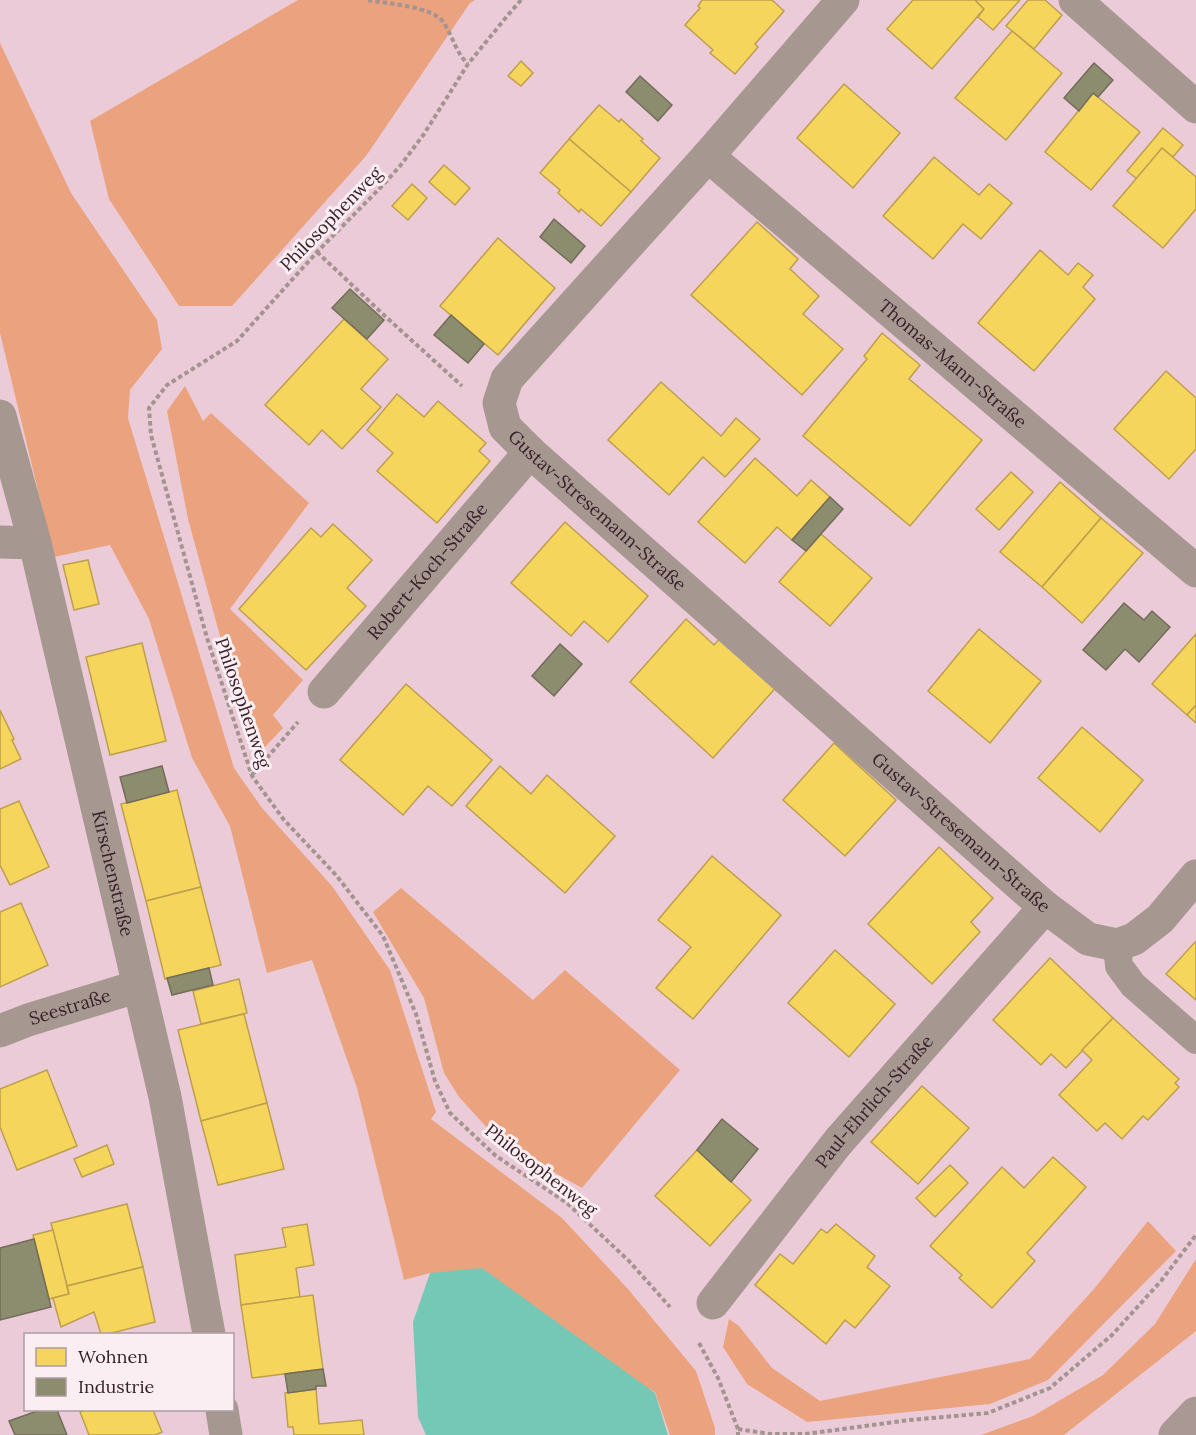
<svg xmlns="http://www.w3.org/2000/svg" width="1196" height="1435" font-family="Lora,serif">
<rect width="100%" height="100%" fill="#eccbd8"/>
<g fill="#eaa37e">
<path d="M298 0H475L470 3 366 156 232 306H179L109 199 90 121Z"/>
<path d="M0 43 71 193 157 320 162 349 130 390 128 418 234 768 262 808 332 886 390 970 436 1112 431 1119 562 1218 628 1289 696 1371 715 1428V1435H670L655 1392 430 1273 404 1280 357 1088 312 960 267 973 230 826 192 758 149 619 110 545 54 557 0 333Z"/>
<path d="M185 386 203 421 211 413 309 503 230 609 303 680 273 715 283 728 264 748 250 746 188 519 167 411Z"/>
<path d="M401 888 533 1000 565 970 680 1070 582 1188 500 1142 459 1097 444 1073 424 998 373 912Z"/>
<path d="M1148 1221 1176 1251 1048 1380 990 1404 807 1422 747 1384 723 1347 729 1319 739 1326 772 1368 820 1401 1030 1359 1094 1289Z"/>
<path d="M1196 1259V1331L1064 1435H981L1033 1416 1103 1375 1155 1324Z"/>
</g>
<path fill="#75c8b5" d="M482 1268 655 1393 668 1435H426L418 1417 413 1322 430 1273Z"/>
<g fill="#f6d55c" stroke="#bd9f4d" stroke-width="1.5">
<path d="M702 0H772L784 11 755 44 758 47 735 74 710 53 713 50 685 25 700 8 698 6Z"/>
<path d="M913 0H975L984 9 932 69 887 29Z"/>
<path d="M975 0H1020L993 30 978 17 984 9Z"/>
<path d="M1028 0H1045L1062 15 1034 49 1006 26Z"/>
<path d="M1012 31 1062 73 1006 140 955 98Z"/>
<path d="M521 61 533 73 521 86 508 76Z"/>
<path d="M844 84 900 133 853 188 797 138Z"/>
<path d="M1093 93 1140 132 1091 190 1045 152Z"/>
<path d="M599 105 619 122 621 119 643 139 641 141 660 158 631 192 569 139Z"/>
<path d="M1163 128 1183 145 1173 157 1162 148 1137 179 1127 171Z"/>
<path d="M569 139 631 192 601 226 581 209 579 212 558 193 560 190 540 173Z"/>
<path d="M1162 148 1196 177V209L1163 248 1113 206Z"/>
<path d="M934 157 979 195 989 184 1012 203 981 239 963 224 933 259 883 216Z"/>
<path d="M444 165 470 188 455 205 429 182Z"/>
<path d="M412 184 427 198 408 220 392 206Z"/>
<path d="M757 222 798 259 790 269 819 296 803 314 843 349 802 395 691 295Z"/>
<path d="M498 238 555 288 498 355 440 306Z"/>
<path d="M1040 250 1068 275 1078 263 1093 275 1083 287 1095 299 1034 371 978 323Z"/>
<path d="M344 319 388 359 361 389 381 407 342 449 322 430 309 445 265 405Z"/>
<path d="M882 333 920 365 909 379 982 440 910 526 803 436 867 359 864 356Z"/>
<path d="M1166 371 1196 398V449L1169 479 1114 429Z"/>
<path d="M661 382 721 436 736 418 760 439 725 477 703 457 669 495 608 440Z"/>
<path d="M397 394 424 417 438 401 486 443 479 451 490 461 437 523 377 471 393 453 367 430Z"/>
<path d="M755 458 797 496 811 480 830 497 792 540 777 527 745 563 698 522Z"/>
<path d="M1011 472 1033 492 999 530 976 509Z"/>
<path d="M1060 482 1101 518 1042 587 1000 552Z"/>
<path d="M1101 518 1143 553 1082 623 1042 587Z"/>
<path d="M565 522 648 596 608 642 584 621 571 636 511 583Z"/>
<path d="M333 524 372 560 347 588 366 606 306 670 239 609 311 528 321 537Z"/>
<path d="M821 534 872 578 830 626 779 582Z"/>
<path d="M88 560 99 604 74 610 63 565Z"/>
<path d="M686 619 714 645 725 633 780 683 713 758 630 682Z"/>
<path d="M979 629 1041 681 990 743 928 691Z"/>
<path d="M1196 634V705L1187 715 1152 684Z"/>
<path d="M142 643 166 741 110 755 86 657Z"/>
<path d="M406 684 492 760 452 806 428 786 403 815 340 760Z"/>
<path d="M1196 705V723L1187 715Z"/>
<path d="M0 710 14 739 12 740 21 759 0 769Z"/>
<path d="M1082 727 1143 780 1100 832 1038 778Z"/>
<path d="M834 743 896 800 845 856 783 800Z"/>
<path d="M500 766 531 794 547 775 615 836 565 893 466 806Z"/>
<path d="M177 790 201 887 146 901 121 804Z"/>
<path d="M19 801 49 867 10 885 0 865V809Z"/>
<path d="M939 847 993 898 971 922 980 932 932 984 868 924Z"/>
<path d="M712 856 781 915 693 1019 656 988 691 947 658 920Z"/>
<path d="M201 887 221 965 165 979 146 901Z"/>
<path d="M21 903 48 965 0 987V912Z"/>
<path d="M1196 941V1000L1166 974Z"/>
<path d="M835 950 895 1004 849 1057 788 1003Z"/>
<path d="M1050 958 1113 1018 1066 1068 1051 1054 1041 1065 993 1020Z"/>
<path d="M239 979 247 1013 201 1024 193 991Z"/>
<path d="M244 1014 267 1103 201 1121 178 1030Z"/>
<path d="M1113 1018 1179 1079 1175 1083 1179 1087 1148 1120 1143 1116 1122 1139 1105 1123 1097 1131 1059 1095 1092 1060 1082 1050Z"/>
<path d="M47 1070 77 1146 17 1170 0 1127V1089Z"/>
<path d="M922 1086 969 1128 918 1184 871 1142Z"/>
<path d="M267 1103 284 1169 218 1185 201 1121Z"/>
<path d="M107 1145 114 1164 82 1177 74 1159Z"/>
<path d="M697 1150 751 1200 710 1246 655 1196Z"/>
<path d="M1053 1157 1086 1187 1027 1253 1035 1261 992 1308 959 1278 962 1275 930 1246 1002 1167 1024 1188Z"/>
<path d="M950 1165 968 1183 935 1217 916 1198Z"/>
<path d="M127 1204 143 1267 67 1286 51 1223Z"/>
<path d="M307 1224 314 1265 296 1268 300 1297 241 1305 235 1255 286 1247 282 1228Z"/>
<path d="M836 1224 875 1256 867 1267 890 1286 855 1328 845 1320 826 1344 755 1285 780 1254 793 1264 821 1229 827 1233Z"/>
<path d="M53 1230 69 1294 49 1299 33 1235Z"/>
<path d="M143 1267 155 1322 108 1334H101L94 1312 61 1327 53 1298 69 1294 67 1286Z"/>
<path d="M313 1295 323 1369 252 1378 241 1305Z"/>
<path d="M316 1389 319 1424 362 1420 364 1435H294L293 1427H288L285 1393Z"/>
<path d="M86 1410H153L162 1432 155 1435H89L80 1412Z"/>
</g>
<g fill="#8c8c6e" stroke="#736c5a" stroke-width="1.5">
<path d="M1094 63 1113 80 1098 97 1093 93 1079 111 1064 98Z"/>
<path d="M640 76 672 105 658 121 626 92Z"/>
<path d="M554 219 585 246 571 263 540 237Z"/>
<path d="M350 289 384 320 367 339 332 308Z"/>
<path d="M451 315 484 344 468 363 434 335Z"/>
<path d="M830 497 843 509 806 551 792 540Z"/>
<path d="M1124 603 1144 620 1152 611 1170 627 1139 662 1125 649 1106 670 1083 650Z"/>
<path d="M560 644 582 664 554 696 532 676Z"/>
<path d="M162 766 169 792 127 803 120 777Z"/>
<path d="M209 968 213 985 172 995 167 978Z"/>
<path d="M722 1119 758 1149 731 1182 697 1150Z"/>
<path d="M34 1239 51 1307 0 1320V1248Z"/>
<path d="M323 1369 326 1386H316V1389L288 1393 285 1374Z"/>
<path d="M40 1410H57L67 1435H15L9 1421Z"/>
</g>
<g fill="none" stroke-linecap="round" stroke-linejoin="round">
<g stroke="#a49491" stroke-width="4" stroke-dasharray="4.5 3" stroke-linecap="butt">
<path d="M368 0C388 4 433 6 444 23 453 37 456 53 468 64"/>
<path d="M521 0 508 15 468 64 424 134 400 166 383 185 317 252 237 341 167 385 149 408 151 435 207 638 252 776 284 820 336 875 383 936 416 1014 435 1081 450 1113 496 1156 567 1203 629 1261 670 1307"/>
<path d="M317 252 386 317 462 386"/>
<path d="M252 775 298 722"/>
<path d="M699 1343 718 1378 738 1429V1435"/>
<path d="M738 1429 770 1434H805L910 1420 988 1413 1050 1388 1112 1335 1161 1281 1196 1235"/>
</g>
<path stroke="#a69891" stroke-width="28" d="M1117 945 1119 966 1133 985 1196 1040"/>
<g stroke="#a69891" stroke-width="33">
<path id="s1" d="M843 0 708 156 507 379 499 403 505 427 530 452 1045 907 1088 939 1117 945 1134 939 1160 919 1196 876"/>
<path d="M1075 0 1196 107"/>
<path id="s2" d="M708 156 1196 571"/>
<path id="s3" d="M0 416 35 543 165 1097 209 1334"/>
<path d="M0 542 35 543"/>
<path id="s4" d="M324 692 530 452"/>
<path id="s5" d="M0 1031 28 1020 139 986"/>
<path id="s6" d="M713 1303 838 1142 1045 907"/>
<path d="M222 1410 226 1435"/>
</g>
<path stroke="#a99894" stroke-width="33" d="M1175 1435 1196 1413"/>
</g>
<g text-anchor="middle" stroke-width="6" stroke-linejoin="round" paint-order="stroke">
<g font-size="18" fill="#38212a" stroke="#fbeef2">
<text transform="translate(331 219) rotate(-46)" y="6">Philosophenweg</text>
<text dy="6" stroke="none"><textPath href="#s2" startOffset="321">Thomas-Mann-Straße</textPath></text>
<text dy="6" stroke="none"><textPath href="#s1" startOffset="681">Gustav-Stresemann-Straße</textPath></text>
<text dy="6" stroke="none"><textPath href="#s4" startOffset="159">Robert-Koch-Straße</textPath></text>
<text transform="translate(243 703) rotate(71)" y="6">Philosophenweg</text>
<text dy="6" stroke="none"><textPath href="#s1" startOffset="1167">Gustav-Stresemann-Straße</textPath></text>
<text dy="6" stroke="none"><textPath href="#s3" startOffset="471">Kirschenstraße</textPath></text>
<text dy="6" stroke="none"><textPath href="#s5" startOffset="74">Seestraße</textPath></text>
<text dy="6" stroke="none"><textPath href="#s6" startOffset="258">Paul-Ehrlich-Straße</textPath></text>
<text transform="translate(541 1170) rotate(38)" y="6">Philosophenweg</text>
</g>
</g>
<rect x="24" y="1333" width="210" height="78" fill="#fbeef2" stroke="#ad9ca2" stroke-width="1.5"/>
<rect x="36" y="1348" width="30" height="18" fill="#f6d55c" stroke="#ad9ca2" stroke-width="1.5"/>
<text x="78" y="1363" font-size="18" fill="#38212a">Wohnen</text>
<rect x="36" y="1378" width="30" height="18" fill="#8c8c6e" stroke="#ad9ca2" stroke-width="1.5"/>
<text x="78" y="1393" font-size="18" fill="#38212a">Industrie</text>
</svg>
